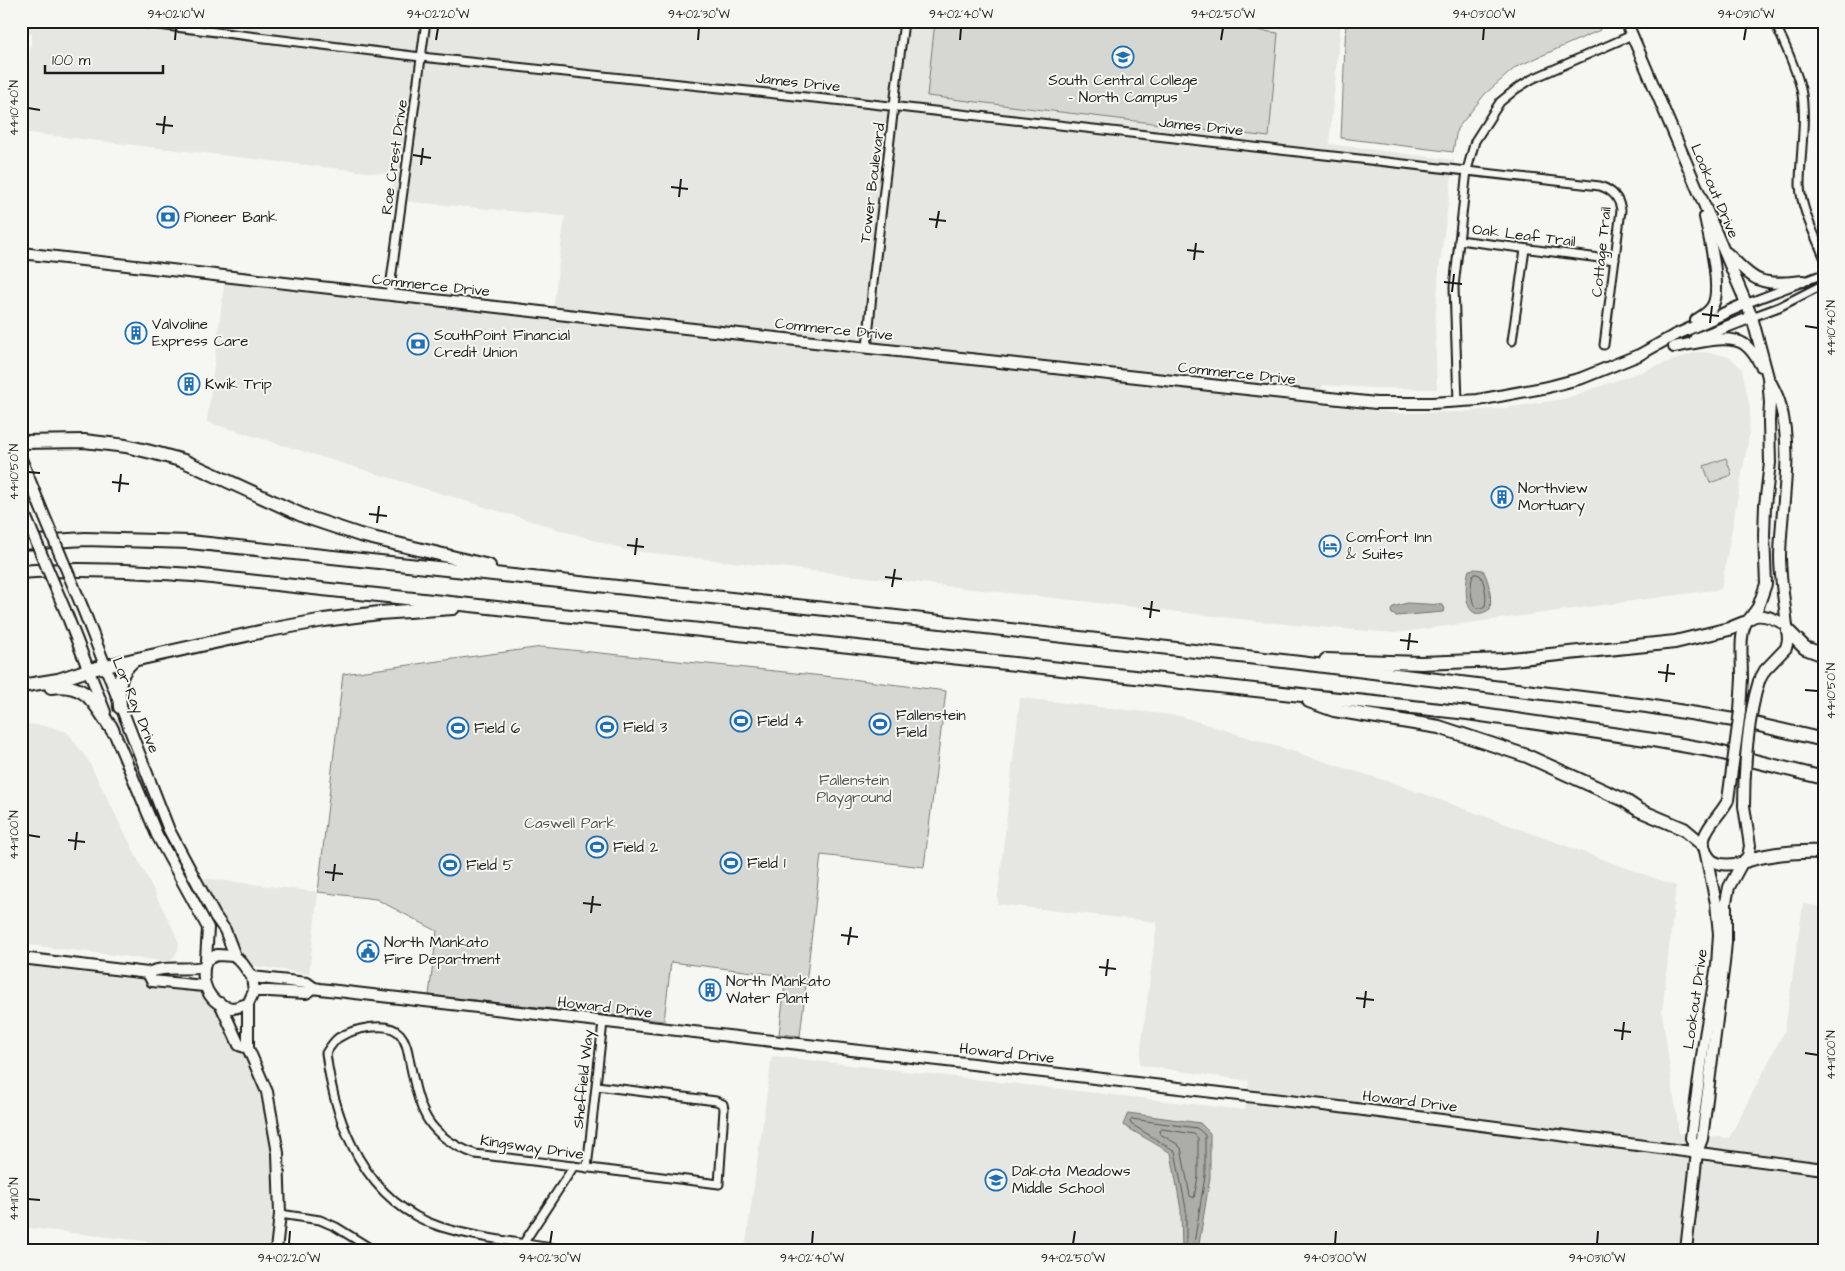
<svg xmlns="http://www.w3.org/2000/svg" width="1845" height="1271" font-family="'Architects Daughter',sans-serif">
<rect width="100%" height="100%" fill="#f6f6f2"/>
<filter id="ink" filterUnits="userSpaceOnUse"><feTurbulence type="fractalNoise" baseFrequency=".02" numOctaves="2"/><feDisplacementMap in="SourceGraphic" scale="10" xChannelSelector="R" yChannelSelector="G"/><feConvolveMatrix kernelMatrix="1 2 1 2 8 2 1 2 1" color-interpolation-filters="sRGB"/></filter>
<g filter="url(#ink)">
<g fill="#e6e6e2">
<path d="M21 21H1341L1329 144 1454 160 1439 270 1435 325 1437 389 1373 388 1323 385 1320 405 1398 413 1460 412 1505 408 1564 399 1697 352 1713 353 1730 357 1742 369 1750 408 1749 436 1721 589 1395 633 1294 625 626 550 207 422 226 269 396 288 553 309 565 216 391 200 394 175 21 132 32 34 21 32Z"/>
<path d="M1020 698 1180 716 1396 784 1676 886 1662 1012 1679 1133 1729 1138 1785 1030 1803 904 1824 907V1250H745L772 1056 1245 1110 1249 1081 1139 1065 1157 922 997 904Z"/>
<path d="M21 723 51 727 67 732 88 760 175 933 179 943 178 950 171 962 21 944Z"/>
<path d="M202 878 318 892 309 974 236 963Z"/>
<path d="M21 965 216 989 229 1010 258 1086 271 1143 274 1183 269 1250H221L21 1227Z"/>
</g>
<g fill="#d6d6d2" stroke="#797977">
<path d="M935 21H1186L1278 33 1269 137 927 96Z"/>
<path d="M1346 21H1597L1600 30 1516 67 1485 94 1457 129 1453 152 1341 138Z"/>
<path d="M1726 458 1732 475 1710 483 1704 466Z"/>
<path d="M542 647 843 678 946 691 924 867 821 855 800 1036 779 1034 786 976 671 962 664 1021 429 995 437 931 376 899 318 892 343 674Z"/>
</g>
<g fill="#acaca9" stroke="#727271">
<path d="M1475 569 1483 570C1489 581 1492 596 1490 609 1463 627 1464 586 1469 570Z"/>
<path d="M1407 603 1443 605 1445 609 1443 612 1396 616 1392 614 1391 611 1393 607Z"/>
<path d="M1128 1113 1200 1123 1210 1133V1177L1198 1250H1182L1181 1210 1171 1153 1123 1125Z"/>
</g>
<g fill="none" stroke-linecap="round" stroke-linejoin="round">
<g stroke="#565654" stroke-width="1">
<path d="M1476 574 1480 575C1485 583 1487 597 1485 606L1481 608H1476C1470 601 1470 583 1473 575Z"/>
<path d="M1162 1129 1194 1134 1198 1138V1176L1194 1198 1190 1196 1181 1148 1177 1144 1160 1134 1159 1131Z"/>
<path d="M1186 1250V1209L1175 1151 1131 1124 1130 1122 1132 1119 1197 1128 1205 1135V1176L1193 1250"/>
</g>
<g stroke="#1c1c1c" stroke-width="11">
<g id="street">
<path d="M126 21 421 57 863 103 1600 186C1612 190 1619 197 1621 210L1604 345"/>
<path d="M1774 21C1784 43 1795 65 1801 89 1807 117 1800 155 1800 185 1801 209 1815 235 1824 257"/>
<path d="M1459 240 1615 260"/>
<path d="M389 295 426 21"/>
<path d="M1745 304 1818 276 1824 277"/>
<path d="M1752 317 1779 307 1824 284"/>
<path d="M1512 341 1525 249"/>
<path d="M867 348 873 283 904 21"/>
<path d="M1458 402 1454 287 1467 170 1475 141 1500 102 1516 89 1532 79 1632 35"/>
<path d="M587 1168 603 1022"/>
<path d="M280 1214 320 1220 336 1227 373 1250"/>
<path d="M519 1250 574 1166"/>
<path d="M565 1250C524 1243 481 1239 441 1227 366 1203 335 1125 326 1053 330 1047 333 1042 338 1038 352 1029 388 1020 400 1034 407 1042 408 1053 410 1063 420 1111 425 1135 475 1154L719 1184 724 1109 723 1104 716 1101 597 1086"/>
</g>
</g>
<g stroke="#1c1c1c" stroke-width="14">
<g id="secondary">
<path d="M1626 21 1752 317 1768 377 1770 403 1769 421 1770 463 1765 505 1764 535 1766 584 1758 607 1750 618"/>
<path d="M21 253 611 320 1376 403H1432L1478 400 1548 387 1582 378 1639 355 1673 336 1745 304"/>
<path d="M1727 253C1737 262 1748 276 1760 280 1773 285 1790 282 1803 281"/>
<path d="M1696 320C1702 316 1710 312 1713 305 1722 288 1709 237 1705 217"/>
<path d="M1695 339 1752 317"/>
<path d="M1674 347C1693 344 1728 333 1744 344 1752 350 1757 358 1761 366"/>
<path d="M21 459 38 501"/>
<path d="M83 609 169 830 215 916 225 930 235 956"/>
<path d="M65 610 105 712"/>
<path d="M1742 678C1742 643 1733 595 1786 625"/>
<path d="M1759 681 1765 670 1786 648 1788 640C1787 612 1780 585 1780 556 1781 506 1794 453 1780 404 1778 396 1774 389 1771 383"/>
<path d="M111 725 157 835 208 928 206 960"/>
<path d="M1728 800C1720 818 1692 835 1709 857 1716 867 1731 865 1742 863"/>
<path d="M217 955 235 956 242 963 252 977 254 991 248 1004C243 1005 237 1008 232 1008 208 1005 199 981 206 960Z"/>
<path d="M21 958 148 973C164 965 186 971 204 967"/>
<path d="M148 973 152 981 204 986"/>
<path d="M252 977 307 983 314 988 320 989 1086 1077 1348 1108 1824 1169"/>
<path d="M254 991H269L306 993 314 988"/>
<path d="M220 1003 239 1045 248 1048"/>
<path d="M248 1004V1048L267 1092 278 1153 280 1214 276 1250"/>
<path d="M1697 1152 1691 1138 1704 1042 1717 965 1719 934 1716 903 1705 850"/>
<path d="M1686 1250 1697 1152 1702 1139 1724 963 1726 942V902L1729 887 1742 863 1748 856 1750 846 1744 806"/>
</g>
</g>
<g stroke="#1c1c1c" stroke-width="16">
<g id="highway">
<path d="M21 442 84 441 126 446 155 453 184 461 306 517 360 535 489 566"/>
<path d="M21 543 85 539 190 542 835 610 1300 663 1647 706 1746 722 1824 740"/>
<path d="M21 572C79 568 136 571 193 575L1468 713 1653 740 1710 750 1824 778"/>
<path d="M1788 631 1805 648 1824 655"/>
<path d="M1326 660 1421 663 1502 660 1675 642 1729 629 1744 623"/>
<path d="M21 686 58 680 88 670 264 631 324 620 379 613 453 608"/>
<path d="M51 687C88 682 95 705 113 731"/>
<path d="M1309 701 1334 710 1439 727 1527 756 1624 800 1639 810 1684 829 1703 845"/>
<path d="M120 707C119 686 117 674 134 660"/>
<path d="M1745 861C1771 853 1797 851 1824 852"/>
</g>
</g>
<use href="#street" stroke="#f6f6f2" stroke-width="7"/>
<use href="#secondary" stroke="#f6f6f2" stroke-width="10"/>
<use href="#highway" stroke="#f6f6f2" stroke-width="12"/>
<g stroke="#1c1c1c" stroke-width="14" stroke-linecap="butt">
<g id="secondary-bridge">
<path d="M38 501 83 609"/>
<path d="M21 506 65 610"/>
<path d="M1728 800 1740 711 1742 678"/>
<path d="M1744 806C1744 769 1748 716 1759 681"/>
</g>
</g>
<use href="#secondary-bridge" stroke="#f6f6f2" stroke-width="10"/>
</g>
</g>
<path fill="none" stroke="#1c1c1c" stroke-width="2" d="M175 40 176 28M436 40 438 28M698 40 699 28M960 40 961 28M1221 40 1223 28M1483 40 1484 28M1744 40 1746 28M28 108 40 110M156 124 173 126M163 134 165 116M413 155 431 158M421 165 423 148M671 187 688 189M679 197 681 179M929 219 946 221M936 228 939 211M1187 250 1204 252M1194 260 1196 243M1444 282 1462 284M1452 292 1454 274M1702 314 1719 316M1710 323 1712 306M1805 326 1818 328M28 472 40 473M112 482 129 484M119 492 121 474M369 514 387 516M377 523 379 506M627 545 644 547M635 555 637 538M885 577 902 579M892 587 895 569M1143 608 1160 611M1150 618 1152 601M1400 640 1418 642M1408 650 1410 633M1658 672 1675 674M1666 682 1668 664M1805 690 1818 691M28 835 40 837M68 840 85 842M75 850 77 832M325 872 343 874M333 881 335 864M583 903 601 905M591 913 593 896M841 935 858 937M848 945 851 927M1099 967 1116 969M1106 976 1108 959M1356 998 1374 1000M1364 1008 1366 991M1614 1030 1631 1032M1622 1040 1624 1022M1805 1053 1818 1055M28 1199 40 1200M289 1244 290 1231M550 1244 552 1231M812 1244 813 1231M1073 1244 1075 1231M1335 1244 1336 1231M1597 1244 1598 1231"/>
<defs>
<g id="university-ring" transform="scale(1.125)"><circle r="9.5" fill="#f6f6f2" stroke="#1f6fb2" stroke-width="1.5"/><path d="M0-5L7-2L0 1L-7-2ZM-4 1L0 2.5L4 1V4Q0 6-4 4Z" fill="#1f6fb2"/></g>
<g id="bank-ring" transform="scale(1.125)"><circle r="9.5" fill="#f6f6f2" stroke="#1f6fb2" stroke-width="1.5"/><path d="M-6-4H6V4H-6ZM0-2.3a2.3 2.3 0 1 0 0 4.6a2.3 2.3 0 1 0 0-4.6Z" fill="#1f6fb2"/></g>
<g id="building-ring" transform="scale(1.125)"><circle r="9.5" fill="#f6f6f2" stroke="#1f6fb2" stroke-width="1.5"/><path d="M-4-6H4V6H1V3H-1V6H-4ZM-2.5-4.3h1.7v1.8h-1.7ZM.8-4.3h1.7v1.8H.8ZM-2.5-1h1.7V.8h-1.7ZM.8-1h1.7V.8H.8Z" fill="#1f6fb2"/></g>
<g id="hotel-ring" transform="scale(1.125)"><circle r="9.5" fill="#f6f6f2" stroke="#1f6fb2" stroke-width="1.5"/><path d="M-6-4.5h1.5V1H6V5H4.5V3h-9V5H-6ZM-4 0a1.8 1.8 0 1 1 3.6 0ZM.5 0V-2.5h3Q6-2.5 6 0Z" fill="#1f6fb2"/></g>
<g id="stadium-ring" transform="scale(1.125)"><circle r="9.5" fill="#f6f6f2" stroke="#1f6fb2" stroke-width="1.5"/><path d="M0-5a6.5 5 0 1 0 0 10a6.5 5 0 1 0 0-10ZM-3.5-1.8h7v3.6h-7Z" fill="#1f6fb2"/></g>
<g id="civic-ring" transform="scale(1.125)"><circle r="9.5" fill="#f6f6f2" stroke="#1f6fb2" stroke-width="1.5"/><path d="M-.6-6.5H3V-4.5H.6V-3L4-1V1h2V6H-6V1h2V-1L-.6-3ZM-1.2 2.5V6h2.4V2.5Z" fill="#1f6fb2"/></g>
<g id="school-ring" transform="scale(1.125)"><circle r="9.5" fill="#f6f6f2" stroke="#1f6fb2" stroke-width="1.5"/><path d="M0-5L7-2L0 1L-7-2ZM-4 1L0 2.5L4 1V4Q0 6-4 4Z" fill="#1f6fb2"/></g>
</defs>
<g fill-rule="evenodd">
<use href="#university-ring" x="1123" y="57"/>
<use href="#bank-ring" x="168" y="217"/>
<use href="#building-ring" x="136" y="333"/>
<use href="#bank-ring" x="418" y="344"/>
<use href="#building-ring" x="189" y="384"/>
<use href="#building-ring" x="1502" y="497"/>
<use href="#hotel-ring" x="1330" y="546"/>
<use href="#stadium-ring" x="741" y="721"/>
<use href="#stadium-ring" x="880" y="724"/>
<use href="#stadium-ring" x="607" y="727"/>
<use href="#stadium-ring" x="458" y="728"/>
<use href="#stadium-ring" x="597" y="847"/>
<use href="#stadium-ring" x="731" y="863"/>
<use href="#stadium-ring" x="450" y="865"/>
<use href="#civic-ring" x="368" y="951"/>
<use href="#building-ring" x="710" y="990"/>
<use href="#school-ring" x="996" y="1180"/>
</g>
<g text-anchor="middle" stroke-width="4" stroke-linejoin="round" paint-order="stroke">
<g font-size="15" fill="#1c1c1c" stroke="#f6f6f2" text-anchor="start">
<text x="1123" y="85" text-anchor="middle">South Central College<tspan x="1123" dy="17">- North Campus</tspan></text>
<text x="184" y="222">Pioneer Bank</text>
<text x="152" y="329">Valvoline<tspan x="152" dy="17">Express Care</tspan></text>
<text x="434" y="340">SouthPoint Financial<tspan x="434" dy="17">Credit Union</tspan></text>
<text x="205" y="389">Kwik Trip</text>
<text x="1518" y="493">Northview<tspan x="1518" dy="17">Mortuary</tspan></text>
<text x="1346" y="542">Comfort Inn<tspan x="1346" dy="17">&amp; Suites</tspan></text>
<text x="896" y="720">Fallenstein<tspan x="896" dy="17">Field</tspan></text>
<text x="757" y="726">Field 4</text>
<text x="623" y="732">Field 3</text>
<text x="474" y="733">Field 6</text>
<text x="613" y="852">Field 2</text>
<text x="747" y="868">Field 1</text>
<text x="466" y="870">Field 5</text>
<text x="384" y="947">North Mankato<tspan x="384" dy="17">Fire Department</tspan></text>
<text x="726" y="986">North Mankato<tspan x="726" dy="17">Water Plant</tspan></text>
<text x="1012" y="1176">Dakota Meadows<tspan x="1012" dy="17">Middle School</tspan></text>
</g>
<g font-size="15" fill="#1c1c1c" stroke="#f6f6f2">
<text transform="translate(798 82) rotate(6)" y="5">James Drive</text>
<text transform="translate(1201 126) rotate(6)" y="5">James Drive</text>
<text transform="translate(394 157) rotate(-82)" y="5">Roe Crest Drive</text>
<text transform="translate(872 183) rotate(-83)" y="5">Tower Boulevard</text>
<text transform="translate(1715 191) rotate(67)" y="5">Lookout Drive</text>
<text transform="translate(1524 235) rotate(7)" y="5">Oak Leaf Trail</text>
<text transform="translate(1601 252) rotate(-84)" y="5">Cottage Trail</text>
<text transform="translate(431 285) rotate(6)" y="5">Commerce Drive</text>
<text transform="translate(834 329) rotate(6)" y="5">Commerce Drive</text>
<text transform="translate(1237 373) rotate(6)" y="5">Commerce Drive</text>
<text transform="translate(136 705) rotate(68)" y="5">Lor Ray Drive</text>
<text transform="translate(1695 999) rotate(-82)" y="5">Lookout Drive</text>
<text transform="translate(605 1007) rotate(7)" y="5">Howard Drive</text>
<text transform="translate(1007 1053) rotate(6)" y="5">Howard Drive</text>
<text transform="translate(583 1079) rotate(-84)" y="5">Sheffield Way</text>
<text transform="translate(1410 1101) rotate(7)" y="5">Howard Drive</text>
<text transform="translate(532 1147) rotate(8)" y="5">Kingsway Drive</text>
</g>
<g font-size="15" fill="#545453" stroke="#f6f6f2">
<text x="854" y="785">Fallenstein<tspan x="854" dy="17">Playground</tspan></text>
<text x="570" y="828">Caswell Park</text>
</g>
</g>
<rect width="1845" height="1271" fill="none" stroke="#f6f6f2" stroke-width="55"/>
<path d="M45 65v8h118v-8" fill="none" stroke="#1c1c1c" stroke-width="2.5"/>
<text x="52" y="65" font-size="15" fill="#1c1c1c" stroke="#f6f6f2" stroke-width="4" paint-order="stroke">100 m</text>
<rect x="28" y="28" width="1790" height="1216" fill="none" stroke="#1c1c1c" stroke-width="2"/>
<g font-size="12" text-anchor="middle" fill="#1c1c1c">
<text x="176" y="18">94°02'10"W</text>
<text x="438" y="18">94°02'20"W</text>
<text x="699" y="18">94°02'30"W</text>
<text x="961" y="18">94°02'40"W</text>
<text x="1223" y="18">94°02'50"W</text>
<text x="1484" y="18">94°03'00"W</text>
<text x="1746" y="18">94°03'10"W</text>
<text transform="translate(14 108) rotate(-90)" y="4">44°10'40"N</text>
<text transform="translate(1831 328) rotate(-90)" y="4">44°10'40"N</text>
<text transform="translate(14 472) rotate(-90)" y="4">44°10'50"N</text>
<text transform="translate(1831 691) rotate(-90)" y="4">44°10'50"N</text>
<text transform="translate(14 835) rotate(-90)" y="4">44°11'00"N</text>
<text transform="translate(1831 1055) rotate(-90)" y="4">44°11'00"N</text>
<text transform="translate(14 1199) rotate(-90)" y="4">44°11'10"N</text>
<text x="289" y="1262">94°02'20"W</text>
<text x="550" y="1262">94°02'30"W</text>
<text x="812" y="1262">94°02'40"W</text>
<text x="1073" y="1262">94°02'50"W</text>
<text x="1335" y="1262">94°03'00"W</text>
<text x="1597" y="1262">94°03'10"W</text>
</g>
</svg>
